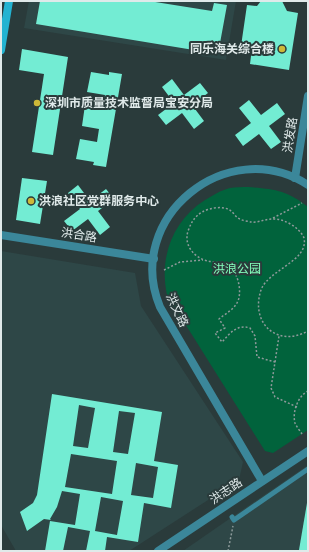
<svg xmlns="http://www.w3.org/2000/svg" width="309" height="552" font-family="Poppins,'Noto Sans SC',sans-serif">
<rect width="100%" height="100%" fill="#2a3b3b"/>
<g fill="#2e4747">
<path d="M29 1H236L226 60 24 28Z"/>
<path d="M1 251 135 273 141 306 243 462 239 480 129 551H16L1 525Z"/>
<path d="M308 465V551H183L232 517Z"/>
</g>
<path fill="#01633c" d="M248 187C274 189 287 190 308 207V430L273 453 265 451 167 295C159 258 172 221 205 200 212 196 221 190 230 188 235 187 242 187 248 187Z"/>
<g fill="#73ecd3" fill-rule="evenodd">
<path d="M40 1H149L212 11 214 3 227 5 218 54 36 24Z"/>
<path d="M261 1H282L287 11 298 13 289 70 250 64 252 48 241 46 247 5 257 6Z"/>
<path d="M22 49 68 57 53 155 32 152 44 74 19 70Z"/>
<path d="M91 72 109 75V72L122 74 106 167 93 165 94 162 76 159 80 139 97 142 99 129 82 126 85 105 103 108 105 95 87 92Z"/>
<path d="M172 79 184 95 200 83 208 93 192 105 204 121 194 129 182 113 166 125 158 115 174 103 162 87Z"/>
<path d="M249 100 261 115 277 103 285 114 269 126 281 142 271 149 259 134 243 146 235 135 251 123 239 108Z"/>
<path d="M22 178 47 181 40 224 16 220Z"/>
<path d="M78 185 90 201 106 189 114 199 98 211 110 227 100 235 88 219 72 231 64 221 80 209 68 193Z"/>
<path d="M52 394 162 412 154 461 178 465 171 508 144 503 138 542 107 537 105 551H86L90 531 68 527 63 551H45L50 521 75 525 80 494 62 491 57 507 50 519 51 520 44 519 27 531 20 512 33 503 37 495ZM79 405 95 408 88 448 73 446ZM119 411 135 413 128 454 113 452ZM71 454 117 461 112 494 65 487ZM136 463 158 467 153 498 131 495ZM101 497 123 501 117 535 95 531Z"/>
<path d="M307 503 308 551H303L299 550Z"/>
</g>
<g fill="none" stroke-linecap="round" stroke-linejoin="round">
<g stroke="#8d9a9a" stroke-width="1.5" stroke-dasharray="2 2" stroke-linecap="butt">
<path d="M273 218 302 203"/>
<path d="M164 270 180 262 203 260"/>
<path d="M275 362 279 336"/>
<path d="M297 407 275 397 271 388 275 362 257 357 255 336 250 328C237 324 230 333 222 342L215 333 225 328 219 319C225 314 233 310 237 303 243 293 238 270 227 265 220 261 212 263 204 260 192 255 184 244 188 231 191 223 194 217 202 212 209 208 224 205 231 211 234 213 236 218 240 219 243 221 248 221 251 222 258 223 265 219 272 219 284 218 300 228 304 238 309 261 268 270 261 290 250 323 277 348 308 331"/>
<path d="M302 434C300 431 296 426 295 423 292 412 298 396 308 391"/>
<path d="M228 551 233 526"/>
</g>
<path stroke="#3b879a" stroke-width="5" d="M232 517 234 520 308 469"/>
<path stroke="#3b879a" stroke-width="8" d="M295 178 308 96"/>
<g stroke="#3b879a" stroke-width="8">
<path d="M1 235 154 259"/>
<path d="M262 481 160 307C123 218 227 133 308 185"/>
<path d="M158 551 308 451"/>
</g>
<path stroke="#23b3d1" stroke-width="8" d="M1 50 9 1"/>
</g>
<g fill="#cdb938" stroke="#2a3b3b" stroke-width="1.5">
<circle cx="282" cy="49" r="4"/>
<circle cx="37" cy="103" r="4"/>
<circle cx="31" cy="201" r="4"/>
</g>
<g text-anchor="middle" stroke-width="4" stroke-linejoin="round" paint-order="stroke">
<g font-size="12" font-weight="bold" fill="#e0eaea" stroke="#2a3b3b" text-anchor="start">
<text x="274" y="53" text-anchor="end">同乐海关综合楼</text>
<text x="45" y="107">深圳市质量技术监督局宝安分局</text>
<text x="39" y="205">洪浪社区党群服务中心</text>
</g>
<g font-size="12" fill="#e0eaea" stroke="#2a3b3b">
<text transform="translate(290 135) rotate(-81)" y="4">洪发路</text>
<text transform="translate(79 235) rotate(9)" y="4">洪合路</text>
<text transform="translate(177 310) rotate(65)" y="4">洪文路</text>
<text transform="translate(226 491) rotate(-34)" y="4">洪志路</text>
</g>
<g font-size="12" fill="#83febc" stroke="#2a3b3b">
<text x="237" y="273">洪浪公园</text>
</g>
</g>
<rect width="309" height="552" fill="none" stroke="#e0eaea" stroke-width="4"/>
</svg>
